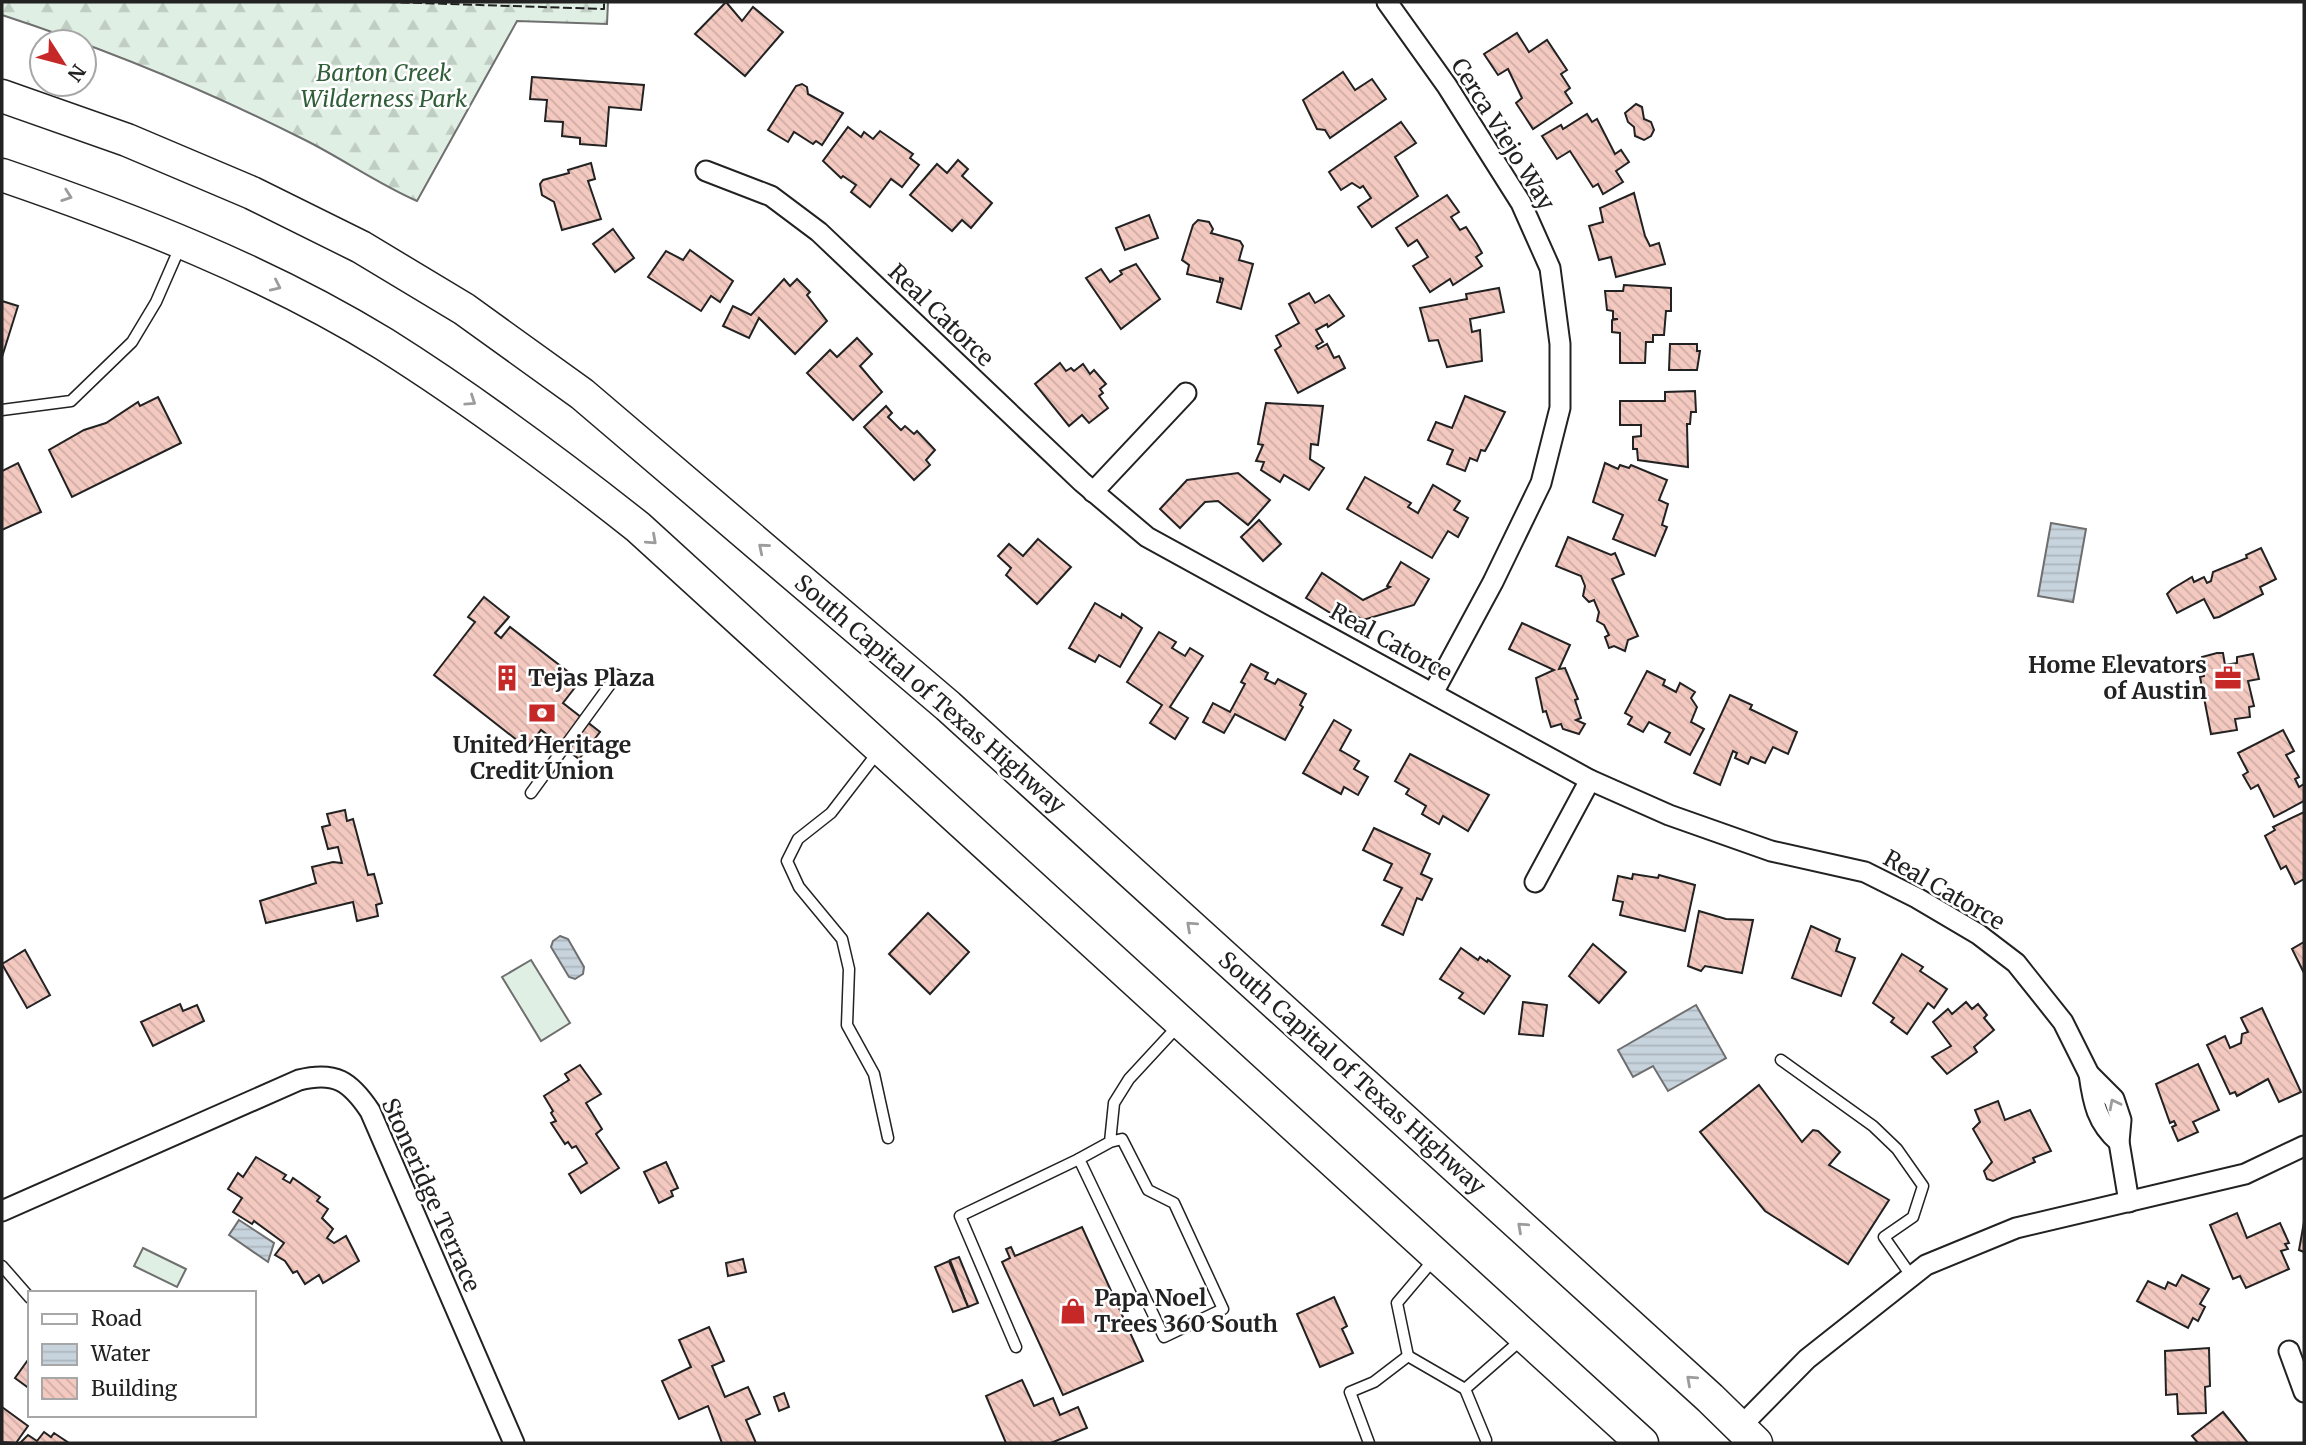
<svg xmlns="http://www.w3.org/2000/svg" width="2306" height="1445" font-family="Merriweather,serif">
<defs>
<pattern id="forest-firs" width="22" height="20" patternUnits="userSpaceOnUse" patternTransform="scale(1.75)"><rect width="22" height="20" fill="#e0efe3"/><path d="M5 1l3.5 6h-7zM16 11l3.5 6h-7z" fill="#c0cdc2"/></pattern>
<pattern id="water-rules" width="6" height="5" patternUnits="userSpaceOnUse" patternTransform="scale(1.75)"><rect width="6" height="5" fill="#c7d3dd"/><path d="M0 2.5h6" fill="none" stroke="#abb5bd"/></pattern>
<pattern id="building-back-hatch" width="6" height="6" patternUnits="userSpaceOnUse" patternTransform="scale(1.75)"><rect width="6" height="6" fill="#f3c9c0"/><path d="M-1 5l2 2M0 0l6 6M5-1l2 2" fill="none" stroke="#d0aca5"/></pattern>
</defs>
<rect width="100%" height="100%" fill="#fff"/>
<path fill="url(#forest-firs)" stroke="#6f6f6f" stroke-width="2" d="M2 2H608L607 24 517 21 417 201C378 184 343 159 305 140 206 90 106 49 2 15Z"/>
<g fill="#e0efe3" stroke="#6f6f6f" stroke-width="2">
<path d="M531 960 570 1023 541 1041 502 977Z"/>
<path d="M143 1248 186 1269 177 1287 134 1266Z"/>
</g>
<g fill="url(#water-rules)" stroke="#6f6f6f" stroke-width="2">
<path d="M2051 523 2086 529 2073 602 2038 596Z"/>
<path d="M560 936 568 939 584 967 583 974 575 979 569 977 551 947 553 941Z"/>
<path d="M1696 1005 1726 1058 1668 1091 1653 1066 1633 1077 1618 1050Z"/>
<path d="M239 1220 274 1243 268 1262 229 1235Z"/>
</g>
<g fill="url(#building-back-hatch)" stroke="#222" stroke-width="2">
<path d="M726 2 742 21 753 7 783 32 745 76 695 34Z"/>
<path d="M1517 33 1529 52 1547 40 1567 70 1561 74 1570 88 1565 92 1572 103 1533 129 1516 103 1522 98 1508 69 1498 75 1484 54Z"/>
<path d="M1343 72 1355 90 1372 79 1386 99 1330 138 1325 130 1317 129 1303 100Z"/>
<path d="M532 77 644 85 641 110 609 107 606 146 580 144V138L562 136 563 122 545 121 547 100 530 99Z"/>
<path d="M802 84 807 87 808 94 843 113 822 145 816 141 813 144 794 132 788 142 768 130 796 86Z"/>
<path d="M1636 104 1642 107 1644 119 1651 122 1654 130 1651 136 1644 140 1635 136 1634 127 1628 122 1625 113Z"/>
<path d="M1587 114 1592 122 1597 119 1615 154 1621 150 1629 162 1616 171 1623 182 1603 194 1598 184 1593 187 1570 151 1557 159 1542 136 1561 125 1563 129Z"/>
<path d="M1401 122 1416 143 1395 157 1418 196 1372 227 1358 207 1371 198 1363 186 1360 188 1352 183 1341 190 1329 172Z"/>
<path d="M848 127 861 137 864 132 873 139 880 131 913 154 910 158 919 165 902 187 891 179 870 207 851 192 856 185 843 176 841 178 823 161Z"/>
<path d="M958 160 968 169 962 176 992 203 971 228 962 220 952 231 910 195 937 164 947 173Z"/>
<path d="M591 163 595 179 588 181 601 219 562 230 554 202 542 195 540 184 543 180 569 173 568 170Z"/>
<path d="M1634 193 1645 236 1650 246 1659 243 1665 264 1616 277 1611 257 1599 260 1589 226 1603 222 1600 208Z"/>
<path d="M1447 195 1459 212 1451 217 1460 230 1466 227 1477 244 1482 253 1476 257 1482 266 1453 285 1450 279 1430 292 1413 266 1428 257 1417 240 1408 246 1396 228Z"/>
<path d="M1149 215 1158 238 1125 250 1116 228Z"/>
<path d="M1198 220 1209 222 1213 229 1211 233 1240 241 1243 246 1239 260 1253 264 1241 309 1217 302 1223 279 1220 278V282L1187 274 1189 265 1182 260 1193 225Z"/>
<path d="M613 229 634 258 615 272 593 244Z"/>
<path d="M690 250 733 281 720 302 711 296 701 311 648 277 666 251 683 260Z"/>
<path d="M1136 264 1160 299 1121 329 1086 278 1101 269 1110 282 1122 274 1120 271Z"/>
<path d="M784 279 790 286 797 279 810 292 807 295 827 321 795 354 759 318 749 338 723 326 733 306 751 315Z"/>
<path d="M1624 285 1671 288V311H1666L1664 335H1653V342H1646L1645 363H1620V333L1612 332V320L1618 319H1613V311L1607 310 1605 291H1623Z"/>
<path d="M1499 288 1504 312 1470 319 1472 332 1480 330 1482 361 1447 367 1438 340 1429 341 1420 308 1467 299 1466 294Z"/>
<path d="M1309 293 1315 303 1329 295 1344 316 1328 327 1327 324 1316 330 1323 342 1316 346 1318 349 1327 344 1334 358 1339 356 1345 368 1298 393 1275 350 1281 346 1276 336 1299 323 1289 304Z"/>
<path d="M2 301 18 306 2 357Z"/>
<path d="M857 338 872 354 860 366 882 392 853 420 807 373 830 350 837 357Z"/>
<path d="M1670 344H1697V351H1700L1697 370H1669Z"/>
<path d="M1060 363 1066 371 1071 368 1074 371 1083 364 1090 374 1094 370 1106 384 1100 389 1103 393 1099 396 1108 408 1089 423 1082 415 1069 426 1035 384Z"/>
<path d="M1695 391 1696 412H1691L1690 424H1687L1688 467 1638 460 1637 449H1633V437L1641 436V425H1620V401H1665V392Z"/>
<path d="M1465 396 1505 412 1490 442 1485 451 1481 450 1477 461 1470 458 1465 471 1447 464 1453 450 1428 440 1436 422 1452 428Z"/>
<path d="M158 397 181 443 72 497 49 450 84 430 106 423 138 402 140 406Z"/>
<path d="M1266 403 1323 406 1318 445 1311 444 1310 459 1324 468 1309 490 1284 475 1280 482 1261 470 1264 462 1256 461 1263 445 1258 444Z"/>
<path d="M886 406 892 413 888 417 901 430 905 426 914 434 917 431 935 450 926 460 930 465 914 480 864 427Z"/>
<path d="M18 463 41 512 2 530V471Z"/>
<path d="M1605 463 1618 469 1620 465 1629 468 1631 465 1667 480 1659 500 1668 504 1662 525 1667 527 1655 556 1613 539 1623 515 1593 502Z"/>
<path d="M1238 473 1270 500 1248 525 1218 501 1205 502 1180 528 1160 509 1187 480Z"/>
<path d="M1365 477 1411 503 1408 507 1418 513 1433 485 1460 501 1454 510 1468 518 1458 537 1448 531 1432 558 1347 509Z"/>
<path d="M1259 520 1281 544 1263 561 1241 537Z"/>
<path d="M1568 537 1611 555 1615 553 1624 574 1612 579 1638 636 1628 640 1625 651 1614 646 1609 648 1605 637 1609 635 1604 625 1597 621 1599 612 1594 600 1589 602 1583 596 1585 586 1581 576 1556 566Z"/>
<path d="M1038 539 1071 567 1037 604 1006 575 1011 568 998 556 1009 544 1023 556Z"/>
<path d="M2261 548 2276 579 2260 587 2263 594 2219 617 2214 618 2204 599 2177 613 2167 594 2172 589 2192 577 2194 582 2204 577 2207 583 2211 581 2213 572 2247 558 2246 555Z"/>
<path d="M1401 562 1429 579 1414 605 1363 620 1343 607 1337 617 1306 598 1322 573 1363 600 1390 587 1387 586Z"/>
<path d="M484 597 509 617 495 633 501 638 510 627 580 681 563 703 600 732 579 759 541 730 527 748 434 675 475 622 468 617Z"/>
<path d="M1095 603 1121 618 1122 614 1142 628 1120 667 1099 655 1095 662 1069 648Z"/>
<path d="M1522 623 1570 645 1559 669 1565 668 1578 699 1575 700 1581 718 1576 720 1585 724 1579 734 1563 729 1561 724 1551 727 1546 711 1543 712 1536 678 1554 670 1509 649Z"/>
<path d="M1159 632 1176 642 1172 648 1185 656 1190 648 1203 656 1170 707 1188 718 1175 739 1150 723 1162 705 1127 682Z"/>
<path d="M2217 653H2223L2225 665 2237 663V657L2253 654 2259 679 2248 681 2254 706 2249 707 2250 717 2235 719 2237 730 2211 734 2200 677 2204 676 2202 657Z"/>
<path d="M1251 664 1268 673 1265 679 1275 684 1278 679 1306 694 1300 705 1303 707 1285 740 1235 714 1224 733 1203 722 1213 703 1230 712 1245 684 1241 682Z"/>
<path d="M1647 671 1665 680 1663 685 1676 692 1680 683 1695 692 1691 698 1697 707 1691 722 1704 729 1690 755 1665 742 1670 733 1649 722 1643 732 1628 724 1632 717 1625 713Z"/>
<path d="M1730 695 1752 705 1750 709 1797 732 1788 754 1773 747 1765 763 1751 757 1748 764 1735 758 1737 753 1733 751 1720 785 1694 773Z"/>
<path d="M1334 720 1351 730 1340 750 1359 761 1354 769 1368 777 1358 795 1344 787 1341 794 1303 773Z"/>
<path d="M2283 730 2294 751 2286 755 2299 777 2295 779 2299 787 2304 784V801L2274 817 2258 785 2251 789 2243 775 2248 772 2238 753Z"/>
<path d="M1410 754 1489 795 1468 831 1443 816 1439 824 1422 814 1426 806 1406 794 1409 789 1395 781Z"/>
<path d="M345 810 347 821 353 819 368 875 374 874 382 903 376 905 378 916 357 921 353 902 266 923 260 901 316 883 312 867 333 862 342 863 338 847 328 849 322 827 330 825 327 814Z"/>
<path d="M2304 812V879L2295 884 2286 866 2281 869 2265 836 2275 830 2273 827Z"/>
<path d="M1374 828 1430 854 1421 874 1432 879 1422 900 1417 898 1403 935 1382 925 1402 888 1384 880 1392 864 1363 850Z"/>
<path d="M1633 874 1658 878 1659 875 1695 885 1685 931 1620 915 1623 902 1613 900 1618 876 1632 879Z"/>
<path d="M1699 911 1726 919 1753 920 1742 973 1705 966 1701 971 1688 966Z"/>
<path d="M928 913 969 952 930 994 889 954Z"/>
<path d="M1811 926 1840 939 1836 951 1855 958 1841 996 1792 978Z"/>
<path d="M2304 942V973L2292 949Z"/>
<path d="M1593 944 1626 972 1599 1003 1569 976Z"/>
<path d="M1461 948 1478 960 1480 957 1487 962 1488 960 1510 976 1484 1014 1459 998 1463 993 1440 979Z"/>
<path d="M25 950 50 995 27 1008 2 964Z"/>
<path d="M1902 954 1923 967 1920 971 1947 989 1934 1008 1928 1003 1907 1034 1891 1022 1894 1018 1873 1003Z"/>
<path d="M1523 1002 1547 1005 1543 1036 1519 1034Z"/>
<path d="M1966 1002 1972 1009 1978 1004 1987 1015 1984 1018 1994 1030 1974 1047 1977 1052 1947 1074 1932 1057 1951 1046 1933 1022 1948 1009 1952 1014Z"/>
<path d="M180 1004 183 1011 197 1005 204 1021 153 1046 141 1022Z"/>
<path d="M2262 1008 2301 1092 2279 1102 2268 1079 2237 1096 2235 1092 2230 1094 2207 1045 2225 1036 2230 1048 2241 1043 2242 1034 2248 1032 2241 1018Z"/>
<path d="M2198 1064 2219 1110 2193 1122 2198 1132 2178 1141 2172 1127 2176 1125 2174 1121 2170 1123 2156 1084Z"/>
<path d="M580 1065 601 1094 586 1103 602 1129 596 1134 619 1168 581 1193 569 1174 587 1163 576 1146 572 1148 568 1142 565 1144 551 1123 556 1121 551 1113 553 1111 544 1096 569 1080 565 1074Z"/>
<path d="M1759 1085 1802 1142 1813 1130 1818 1131 1840 1152 1829 1165 1889 1200 1848 1264 1765 1211 1700 1132Z"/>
<path d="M1998 1101 2005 1120 2030 1110 2051 1151 2033 1158 2035 1162 1993 1181 1987 1179 1984 1171 1992 1162 1973 1129 1980 1122 1975 1110Z"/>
<path d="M256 1157 286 1175 283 1179 290 1183 293 1178 320 1197 317 1201 328 1209 322 1218 333 1229 327 1238 334 1243 346 1236 359 1261 323 1283 319 1275 305 1284 297 1271 293 1273 285 1261 275 1255 284 1243 254 1221 252 1224 233 1212 242 1198 228 1189 238 1173 243 1177Z"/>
<path d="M666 1162 678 1188 671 1191 673 1196 659 1203 644 1172Z"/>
<path d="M2237 1213 2247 1238 2280 1223 2289 1243 2285 1244 2288 1249 2281 1251 2289 1269 2246 1288 2240 1276 2233 1279 2210 1225Z"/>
<path d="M2304 1222V1252L2299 1250Z"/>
<path d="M1082 1227 1143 1361 1063 1395 1002 1262 1010 1258 1006 1249 1011 1247 1015 1256Z"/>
<path d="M959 1257 978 1303 968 1307 950 1260Z"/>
<path d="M743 1259 746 1272 728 1276 726 1263Z"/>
<path d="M949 1261 968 1307 953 1312 935 1267Z"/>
<path d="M2182 1275 2209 1289 2200 1304 2205 1307 2198 1321 2193 1318 2188 1328 2137 1301 2148 1281 2165 1289 2168 1282 2176 1286Z"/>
<path d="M1334 1297 1347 1326 1342 1329 1353 1353 1320 1367 1297 1314Z"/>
<path d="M709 1327 724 1361 712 1366 725 1397 748 1387 760 1414 746 1420 756 1443H722L708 1406 679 1419 662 1381 691 1367 679 1340Z"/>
<path d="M2209 1348 2210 1386 2205 1387 2206 1413 2178 1414 2177 1394 2166 1395 2165 1351Z"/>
<path d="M30 1357V1389L15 1378Z"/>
<path d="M1022 1380 1034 1406 1053 1398 1060 1415 1078 1407 1087 1428 1051 1443H1006L986 1396Z"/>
<path d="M784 1393 789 1407 779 1411 774 1397Z"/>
<path d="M2 1407 28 1426 16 1443 2 1442Z"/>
<path d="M2223 1412 2248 1443H2198L2192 1436Z"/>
<path d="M44 1432 51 1437 54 1433 69 1443H20L28 1435 37 1441Z"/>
</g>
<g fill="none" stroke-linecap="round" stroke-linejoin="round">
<g stroke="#222" stroke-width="13">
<g id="service">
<path d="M2 410 71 401 132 342 156 302 180 247"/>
<path d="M878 752 831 813 798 839 787 861 799 887 842 939 849 969 847 1025 874 1074 888 1138"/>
<path d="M531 793 617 675"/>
<path d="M1781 1060 1873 1126 1897 1149 1923 1186 1913 1217 1884 1237 1912 1277"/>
<path d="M1110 1142 1122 1139 1148 1190 1174 1203 1223 1309 1164 1337 1079 1159 1110 1142 1114 1103 1129 1079 1178 1026"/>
<path d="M2 1266 30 1298"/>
<path d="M1016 1347 960 1216 1079 1159"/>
<path d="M1408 1356 1465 1389 1521 1340"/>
<path d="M1465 1389 1486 1440"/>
<path d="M1369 1443 1350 1392 1374 1382 1408 1356 1397 1303 1435 1258"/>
</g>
</g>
<g stroke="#222" stroke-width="23">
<g id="minor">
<path d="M1387 2 1447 86 1521 203 1550 268 1560 344V408L1541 483 1493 582 1433 693"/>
<path d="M706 171 771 196 819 232 1082 482 1147 537 1590 780 1669 815 1771 851 1865 872 1917 898 1978 934 2016 963 2063 1022 2089 1074 2114 1099 2121 1120 2119 1142 2129 1202"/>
<path d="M1093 492 1186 393"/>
<path d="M1535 882 1590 780"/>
<path d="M2089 1074C2093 1103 2097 1123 2119 1142"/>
<path d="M2 1211 299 1080C335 1071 350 1081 370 1111L514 1443"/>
<path d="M2289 1351 2304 1392"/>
<path d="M1740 1427 1807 1359 1926 1265 2016 1228 2245 1174 2304 1146"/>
</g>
</g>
<g stroke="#222" stroke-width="35">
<g id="trunk">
<path d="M2 96 127 140 252 193 361 247 464 309 582 394 948 706 1710 1398 1756 1443"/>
<path d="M2 175C133 220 265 271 384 344 473 400 556 462 638 527L1642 1443"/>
</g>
</g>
<use href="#service" stroke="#fff" stroke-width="10"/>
<use href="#minor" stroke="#fff" stroke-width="19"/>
<use href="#trunk" stroke="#fff" stroke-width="32"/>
<path stroke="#222" stroke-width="2" stroke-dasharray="9 3.5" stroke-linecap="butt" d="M388 2 604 9V2"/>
</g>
<defs><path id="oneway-chevron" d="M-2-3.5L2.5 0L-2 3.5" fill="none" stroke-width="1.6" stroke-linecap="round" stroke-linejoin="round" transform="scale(1.75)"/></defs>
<g stroke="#9c9c9c">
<use href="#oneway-chevron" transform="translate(67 196) rotate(19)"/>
<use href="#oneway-chevron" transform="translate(276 286) rotate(25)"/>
<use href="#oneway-chevron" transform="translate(471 401) rotate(34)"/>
<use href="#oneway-chevron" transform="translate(652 540) rotate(42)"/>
<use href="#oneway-chevron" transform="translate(763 548) rotate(-140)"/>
<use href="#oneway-chevron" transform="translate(1191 926) rotate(-138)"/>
<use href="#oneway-chevron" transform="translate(2114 1104) rotate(-117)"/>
<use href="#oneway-chevron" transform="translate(1522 1227) rotate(-138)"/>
<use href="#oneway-chevron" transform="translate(1691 1380) rotate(-138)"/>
</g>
<defs>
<g id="building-bare" transform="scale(2.1)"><path d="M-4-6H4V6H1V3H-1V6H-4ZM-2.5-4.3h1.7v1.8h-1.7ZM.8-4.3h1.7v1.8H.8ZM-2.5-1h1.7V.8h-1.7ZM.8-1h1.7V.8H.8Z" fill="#c62828" stroke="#fff" stroke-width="2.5" paint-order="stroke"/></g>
<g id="office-bare" transform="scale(2.1)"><path d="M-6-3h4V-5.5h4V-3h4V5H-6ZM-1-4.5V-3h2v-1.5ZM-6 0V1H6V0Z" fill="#c62828" stroke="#fff" stroke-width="2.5" paint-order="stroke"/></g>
<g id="bank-bare" transform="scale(2.1)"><path d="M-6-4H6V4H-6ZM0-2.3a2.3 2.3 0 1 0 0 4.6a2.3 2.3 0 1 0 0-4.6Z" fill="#c62828" stroke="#fff" stroke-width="2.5" paint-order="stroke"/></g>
<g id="shop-bare" transform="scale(2.1)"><path d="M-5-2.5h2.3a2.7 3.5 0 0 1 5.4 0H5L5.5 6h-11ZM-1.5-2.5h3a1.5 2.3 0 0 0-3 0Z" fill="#c62828" stroke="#fff" stroke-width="2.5" paint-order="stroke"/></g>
</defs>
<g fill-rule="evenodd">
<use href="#building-bare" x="507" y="678"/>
<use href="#office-bare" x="2228" y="678"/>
<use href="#bank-bare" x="542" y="713"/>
<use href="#shop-bare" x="1073" y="1311"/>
</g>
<g text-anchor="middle" stroke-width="5" stroke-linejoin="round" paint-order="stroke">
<g font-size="23" font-style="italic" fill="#2f5e38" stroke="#fff">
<text x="384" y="81">Barton Creek<tspan x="384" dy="26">Wilderness Park</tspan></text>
</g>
<g font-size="23" fill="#222" stroke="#fff">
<text transform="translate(1503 134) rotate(58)" y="8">Cerca Viejo Way</text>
<text transform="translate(941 315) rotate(44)" y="8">Real Catorce</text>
<text transform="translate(1391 642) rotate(29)" y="8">Real Catorce</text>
<text transform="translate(930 694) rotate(41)" y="8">South Capital of Texas Highway</text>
<text transform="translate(1944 890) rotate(30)" y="8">Real Catorce</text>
<text transform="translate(1352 1073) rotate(42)" y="8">South Capital of Texas Highway</text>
<text transform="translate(431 1195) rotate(66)" y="8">Stoneridge Terrace</text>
</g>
<g font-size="23" font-weight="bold" fill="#222" stroke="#fff" text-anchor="start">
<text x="2207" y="673" text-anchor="end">Home Elevators<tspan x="2207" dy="26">of Austin</tspan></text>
<text x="528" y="686">Tejas Plaza</text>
<text x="542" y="753" text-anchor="middle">United Heritage<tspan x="542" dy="26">Credit Union</tspan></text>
<text x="1094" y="1306">Papa Noel<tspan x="1094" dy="26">Trees 360 South</tspan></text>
</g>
</g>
<rect width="2306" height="1445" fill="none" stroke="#222222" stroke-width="7"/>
<rect x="28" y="1291" width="228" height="126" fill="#ffffff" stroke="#a7a7a7" stroke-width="2"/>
<rect x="42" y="1314" width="35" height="10" fill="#ffffff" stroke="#a7a7a7" stroke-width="2"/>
<text x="91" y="1326" font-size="21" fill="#222222">Road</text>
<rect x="42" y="1344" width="35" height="21" fill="url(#water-rules)" stroke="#a7a7a7" stroke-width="2"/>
<text x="91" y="1361" font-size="21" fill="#222222">Water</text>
<rect x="42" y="1378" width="35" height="21" fill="url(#building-back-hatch)" stroke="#a7a7a7" stroke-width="2"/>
<text x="91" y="1396" font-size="21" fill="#222222">Building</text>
<g transform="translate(63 63) rotate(126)"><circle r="33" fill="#ffffff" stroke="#a7a7a7" stroke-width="2"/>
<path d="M0-5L12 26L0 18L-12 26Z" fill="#c62828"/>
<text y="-10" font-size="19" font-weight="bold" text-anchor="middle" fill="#222222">N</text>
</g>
</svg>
